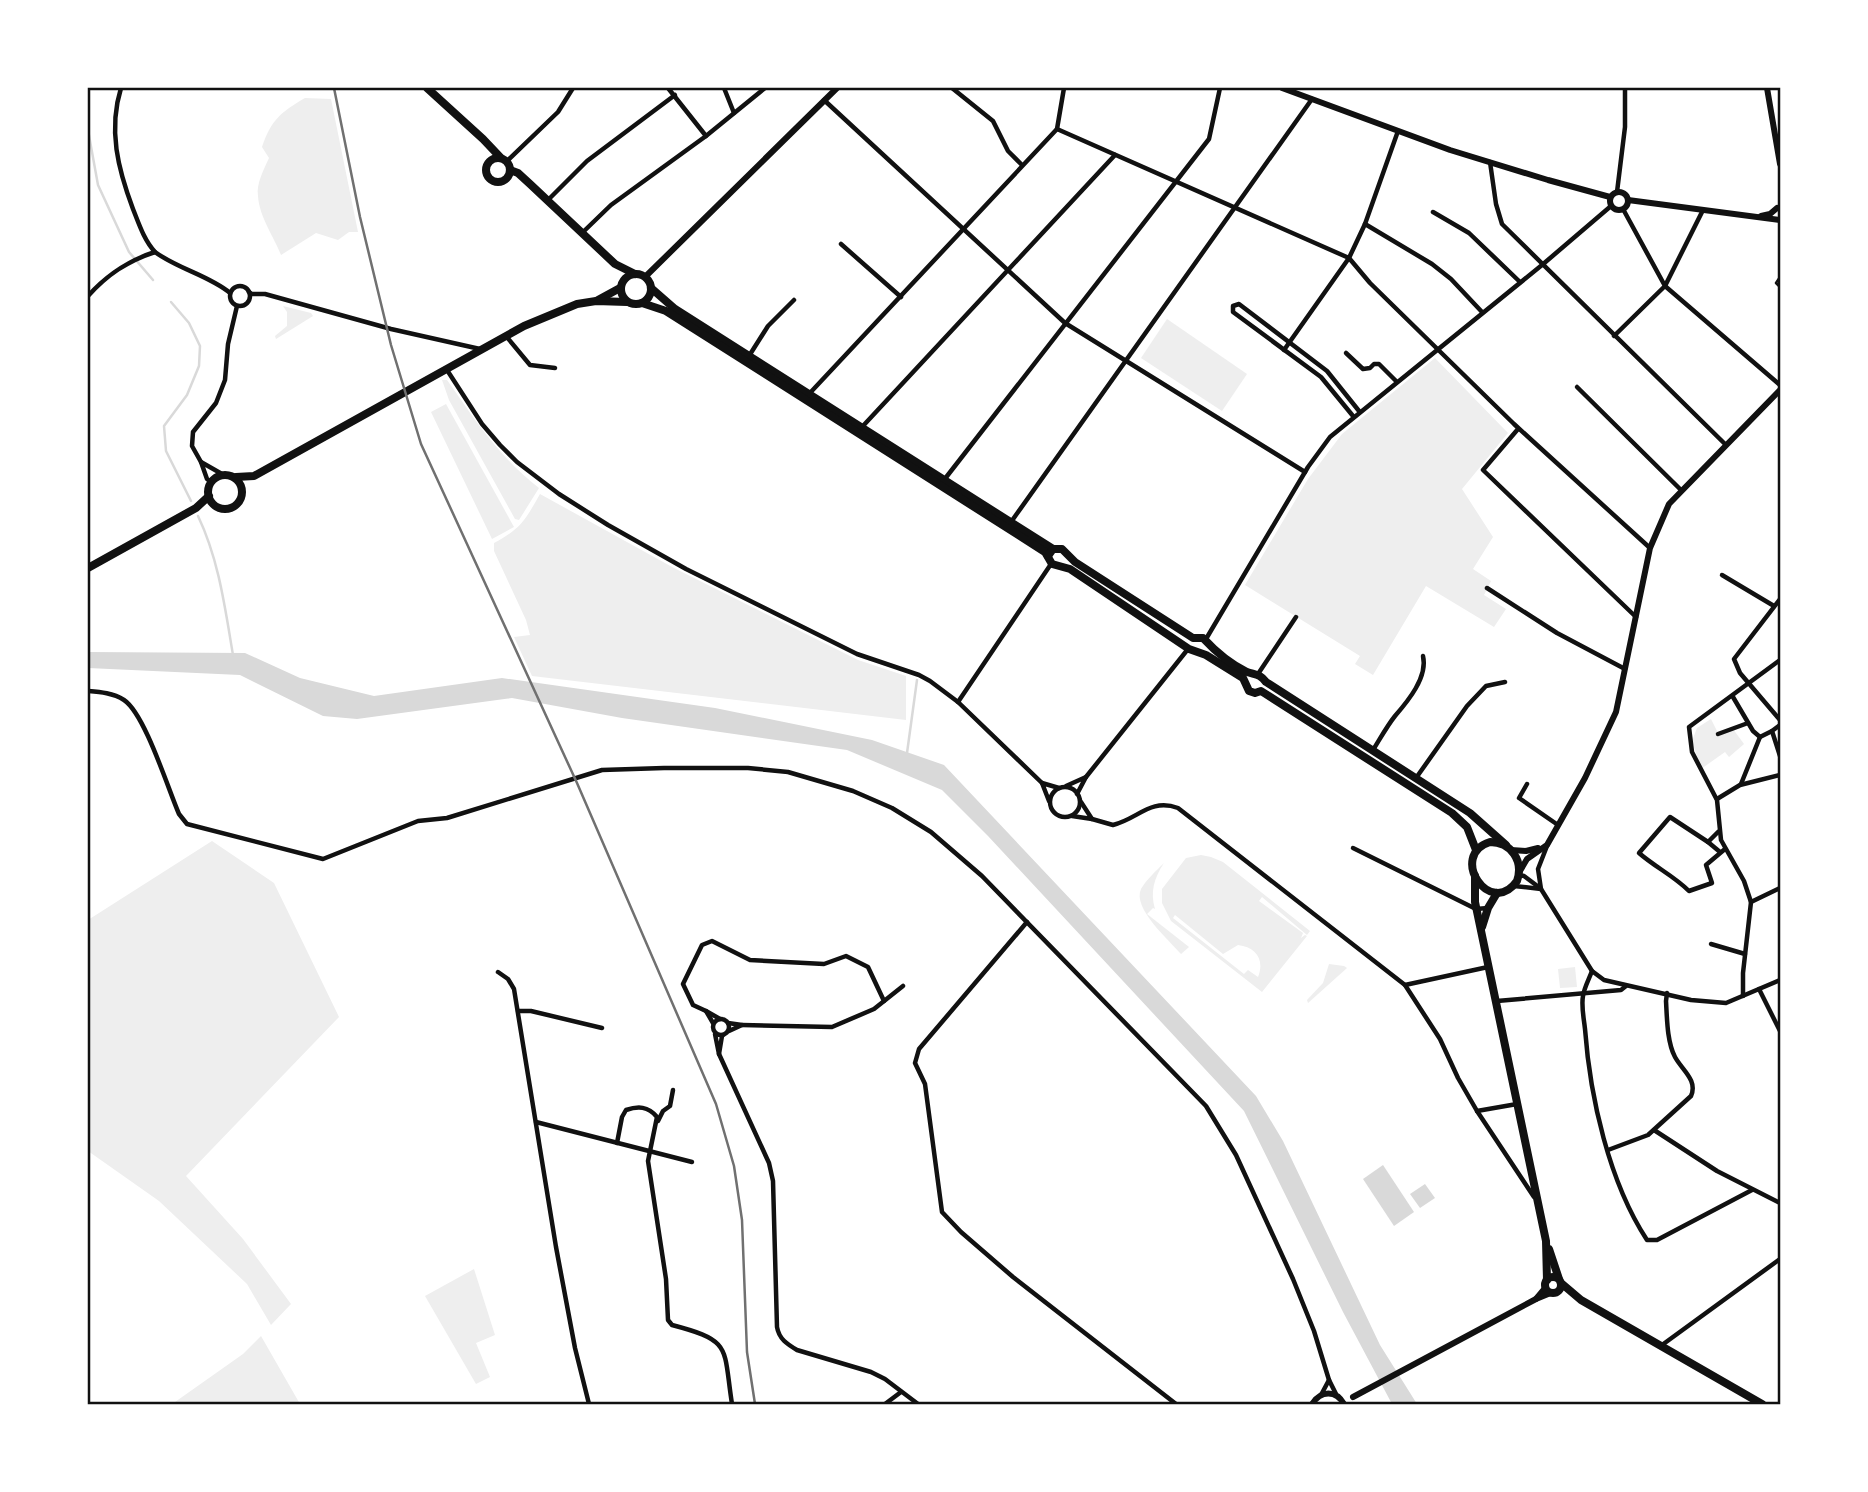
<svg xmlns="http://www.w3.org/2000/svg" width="1868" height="1492" font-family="Mulish,sans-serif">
<rect width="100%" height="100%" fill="#fff"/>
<g fill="#eee" fill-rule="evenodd">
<path d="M305 98 331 99 358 232H349L338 240 316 233 281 255C274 237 259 216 258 196 256 184 264 169 269 158L262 147C271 120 281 112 305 98Z"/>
<path d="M283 306 311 313 313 316 276 339 275 336 287 326V312Z"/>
<path d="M1167 319 1247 374 1222 411 1141 358Z"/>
<path d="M1435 358 1508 433 1462 489 1493 537 1473 569 1491 581 1484 595 1506 609 1494 627 1426 586 1373 675 1355 664 1360 656 1245 585 1308 479 1342 434Z"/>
<path d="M442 380H447C475 420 500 458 539 488L519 520 515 519 449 400Z"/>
<path d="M446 404 514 527 492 539 431 412Z"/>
<path d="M540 494 674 568 858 660 906 676V720L532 676 514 637 530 635 526 620 494 551V543C522 528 525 520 540 494Z"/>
<path d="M1711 719 1718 733 1733 729 1744 744 1729 757 1725 752 1701 769 1692 741 1697 728Z"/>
<path d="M212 841 274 883 339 1017 186 1176 243 1239 291 1304 271 1325 247 1284 159 1201 88 1151V920Z"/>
<path d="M1201 855 1211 857 1223 862 1310 931 1307 935 1262 897 1259 901 1303 933 1301 938 1305 935 1307 936 1262 992 1171 921 1162 903V889L1186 858ZM1175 915 1223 954 1238 945C1256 947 1265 960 1258 977L1248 970 1244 974 1173 918Z"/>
<path d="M1164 863C1154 878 1150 892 1155 909L1153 908 1147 914 1189 947 1181 954C1169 940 1132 908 1141 889 1146 880 1156 871 1164 863Z"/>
<path d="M1329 964 1344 966 1347 968 1308 1003 1307 1000 1323 983Z"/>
<path d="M1575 967 1577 987 1560 988 1558 969Z"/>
<path d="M474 1269 495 1335 476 1343 490 1377 476 1384 425 1296Z"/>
<path d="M261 1336 300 1404H177L175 1402 243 1354Z"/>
</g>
<g fill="#d9d9d9">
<path d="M88 652 245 653 300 678 374 696 502 678 715 708 872 740 944 765 1256 1096 1283 1141 1380 1345 1417 1404H1392L1343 1312 1244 1111 988 836 942 790 847 750 622 718 512 698 357 719 323 716 240 675 88 668Z"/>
<path d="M1383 1165 1414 1212 1394 1226 1363 1179Z"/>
<path d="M1425 1184 1435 1198 1420 1208 1410 1194Z"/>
</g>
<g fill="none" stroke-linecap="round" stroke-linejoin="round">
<g stroke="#d9d9d9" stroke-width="2.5">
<path d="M88 130 98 185 129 252 153 280"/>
<path d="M171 302 189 323 200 346 199 366 187 395 164 426 166 451 191 501"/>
<path d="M198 516C219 560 225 608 233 655"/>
<path d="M907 753 917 680"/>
</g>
<path stroke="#111" stroke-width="2.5" d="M1780 277 1776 283 1780 287"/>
<g stroke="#111" stroke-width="4.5">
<path d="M121 88C108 130 118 169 133 209 139 224 144 240 155 252"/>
<path d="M668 88 706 136"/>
<path d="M724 88 734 113"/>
<path d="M952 88 993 121 1008 151 1022 165"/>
<path d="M824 100 1065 323 1305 472"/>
<path d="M1057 129 1349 258 1370 283 1514 424 1650 548"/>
<path d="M506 162 558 112 573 88"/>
<path d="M1490 162 1496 204 1502 224 1726 445"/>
<path d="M1617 192 1625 127V88"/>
<path d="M548 200 587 161 675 95"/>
<path d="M1623 209 1665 286 1780 385"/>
<path d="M1433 212 1469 233 1520 282"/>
<path d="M1365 224 1432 264 1451 279 1482 312"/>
<path d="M582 233 611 205 706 136 765 88"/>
<path d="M841 244 901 297"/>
<circle cx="240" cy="296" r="10"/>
<path d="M249 292 252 294H265L391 329 480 349"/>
<path d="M88 296C107 275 127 261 155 252 178 269 210 276 230 293"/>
<path d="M506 336 530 365 555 368"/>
<path d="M1614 336 1665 286 1703 210"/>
<path d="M1284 350 1349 258 1365 224 1398 131"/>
<path d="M1346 353 1363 369 1370 368 1374 364H1379L1397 382"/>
<path d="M749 356 768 326 794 300"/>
<path d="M447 370 482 424 500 445 517 462 559 494 608 525 686 569 857 654 919 675 930 681 958 702 1042 783"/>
<path d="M1577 387 1681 490"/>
<path d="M809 394 1057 129 1064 88"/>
<path d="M1353 416 1321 377 1233 312V306L1239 304 1327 371 1359 411"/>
<path d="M862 427 1115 155"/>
<path d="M1518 429 1483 470 1636 617"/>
<path d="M201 462 192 446 193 432 216 403 225 380 228 344 237 306"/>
<path d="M944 480 1209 139 1220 88"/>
<path d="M211 482 207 479 201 462 222 474"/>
<path d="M1011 522 1312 99"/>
<path d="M1722 575 1774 606"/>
<path d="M1487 588 1557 633 1625 669"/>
<path d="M1780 599 1734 659 1740 673 1780 720"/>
<path d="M1206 639 1308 467 1330 437 1542 265 1611 206"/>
<path d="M1258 674 1296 617"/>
<path d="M88 691C100 692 113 693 124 700 145 714 168 789 179 814L187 824 323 859 418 821 447 818 602 770 664 768H748L788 772 853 791 892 808 931 832 982 876 1206 1106 1236 1155 1293 1279 1314 1331 1329 1380"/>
<path d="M1733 697 1753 731 1760 737 1772 731"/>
<path d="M958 702 1051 564"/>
<path d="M1780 725 1772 731 1780 756"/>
<path d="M1718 734 1748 723"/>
<path d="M1373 750C1380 739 1387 726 1395 716 1408 701 1428 677 1423 656"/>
<path d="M1086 777 1188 649"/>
<path d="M1416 778 1467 706 1486 686 1505 682"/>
<path d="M1527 784 1519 798 1558 825"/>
<path d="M1741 784 1760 737"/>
<path d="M1066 786 1086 777 1077 794"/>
<circle cx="1065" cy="802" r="15"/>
<path d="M1717 799 1740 785 1780 775"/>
<path d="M1049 801 1042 783 1059 788"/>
<path d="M1072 816 1092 819 1081 802"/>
<path d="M1092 819 1113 825C1138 819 1150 798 1178 808L1405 985 1440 1039 1458 1078 1477 1111 1534 1197"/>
<path d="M1718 832 1708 842 1670 817 1639 853C1655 867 1674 876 1689 891L1712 883 1706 865 1725 849"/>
<path d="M1708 842 1720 852"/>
<path d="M1547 846 1538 869 1541 889 1592 971 1604 980 1691 1000 1726 1003 1780 980"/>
<path d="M1353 848 1476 909 1488 908"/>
<path d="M1519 875 1524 876 1540 888"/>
<path d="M1514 886 1541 889"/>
<path d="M1751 902 1780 888"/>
<path d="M1027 922 919 1049 915 1063 925 1084 942 1212 961 1232 1013 1277 1176 1404"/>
<path d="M1711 944 1745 954"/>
<path d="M1592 971C1589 979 1584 988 1583 996 1581 1006 1584 1019 1585 1029 1590 1097 1609 1182 1647 1240H1657L1752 1190"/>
<path d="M498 972 508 979 514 989 556 1247 575 1348 589 1404"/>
<path d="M1405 985 1488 967"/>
<path d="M1759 989 1780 1031"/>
<path d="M1743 996V973L1751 902 1744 881 1721 840 1717 800 1692 752 1689 727 1780 660"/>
<path d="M1497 1001 1621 990 1626 986"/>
<path d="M518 1011H531L602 1028"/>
<path d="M706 1011 693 1005 683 984 702 945 712 941 750 960 824 964 846 956 868 967 884 1001"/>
<circle cx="721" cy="1027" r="8"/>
<path d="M713 1023 706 1011 720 1019"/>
<path d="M728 1023 742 1025 729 1031"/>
<path d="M742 1025 832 1027 874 1009 903 986"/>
<path d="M715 1034 719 1054 722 1036"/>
<path d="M719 1054 769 1163 773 1181 777 1327C779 1339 787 1344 797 1350L871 1372 885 1379 918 1404"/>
<path d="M1477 1111 1517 1104"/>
<path d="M658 1121 663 1111 670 1106 673 1090"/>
<path d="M536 1122 692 1162"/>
<path d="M1654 1130 1717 1171 1780 1203"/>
<path d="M617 1143 622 1117 626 1110C638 1106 648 1106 657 1117L648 1161 666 1279 668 1320 672 1325C733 1341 723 1347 732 1404"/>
<path d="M1608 1150 1648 1135 1691 1096C1698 1080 1682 1070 1675 1057 1667 1042 1667 1018 1666 1001L1667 993"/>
<path d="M1662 1345 1780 1259"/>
<path d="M1321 1395 1329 1380 1336 1394"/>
<path d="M885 1404 901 1392"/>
</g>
<g stroke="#111" stroke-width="6">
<path d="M1282 88 1450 150 1548 180 1610 197"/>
<path d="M1767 88 1780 164"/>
<circle cx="1619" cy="201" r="9"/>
<path d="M1628 200 1780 220"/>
<path d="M1761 216 1770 214 1777 208"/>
<path d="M645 277 837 88"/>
<path d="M1511 850 1526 851 1538 848"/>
<path d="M1520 871 1527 859 1547 845 1585 778 1616 712 1650 548 1669 504 1780 390"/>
<path d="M1546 1287 1536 1299 1553 1292"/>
<path d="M1353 1397 1536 1299"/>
<path d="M1312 1404C1321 1390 1336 1390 1344 1404"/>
</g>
<g stroke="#111" stroke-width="8">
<path d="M427 88 483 139 501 158"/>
<circle cx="498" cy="170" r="12"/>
<path d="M510 170 518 173 530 184 615 264 635 274"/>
<circle cx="636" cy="289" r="15"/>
<path d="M651 288 675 309 1053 549"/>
<path d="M598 300 620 288"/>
<path d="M642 303 666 311 1045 552 1052 564 1070 569 1189 649 1206 655 1243 678 1249 691 1255 693 1261 691 1452 813 1467 827 1476 850"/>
<circle cx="225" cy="492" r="17"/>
<path d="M236 477 254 476 524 326 577 304 596 301 627 302"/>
<path d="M1048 556 1053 549H1062L1075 562 1193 638H1203C1215 651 1230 664 1247 672 1256 675 1260 674 1266 682L1470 813 1506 845"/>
<path d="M88 568 196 508 209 496"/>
<path d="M1490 842C1511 842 1524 861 1517 881 1490 919 1448 855 1490 842Z"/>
<path d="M1475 876V902L1546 1241 1547 1280"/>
<path d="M1482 927 1488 908 1497 893"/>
<path d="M1549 1249 1559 1279"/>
<circle cx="1553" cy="1285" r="8"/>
<path d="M1561 1283 1581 1300 1762 1404"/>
</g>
<path stroke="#707070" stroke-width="2.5" d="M334 88 360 217 391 345 421 444 577 783 716 1104 734 1166 742 1220 747 1352 755 1404"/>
</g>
<rect width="1868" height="1492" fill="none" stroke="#ffffff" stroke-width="178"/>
<rect x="89" y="89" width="1690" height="1314" fill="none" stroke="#111" stroke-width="2.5"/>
</svg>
